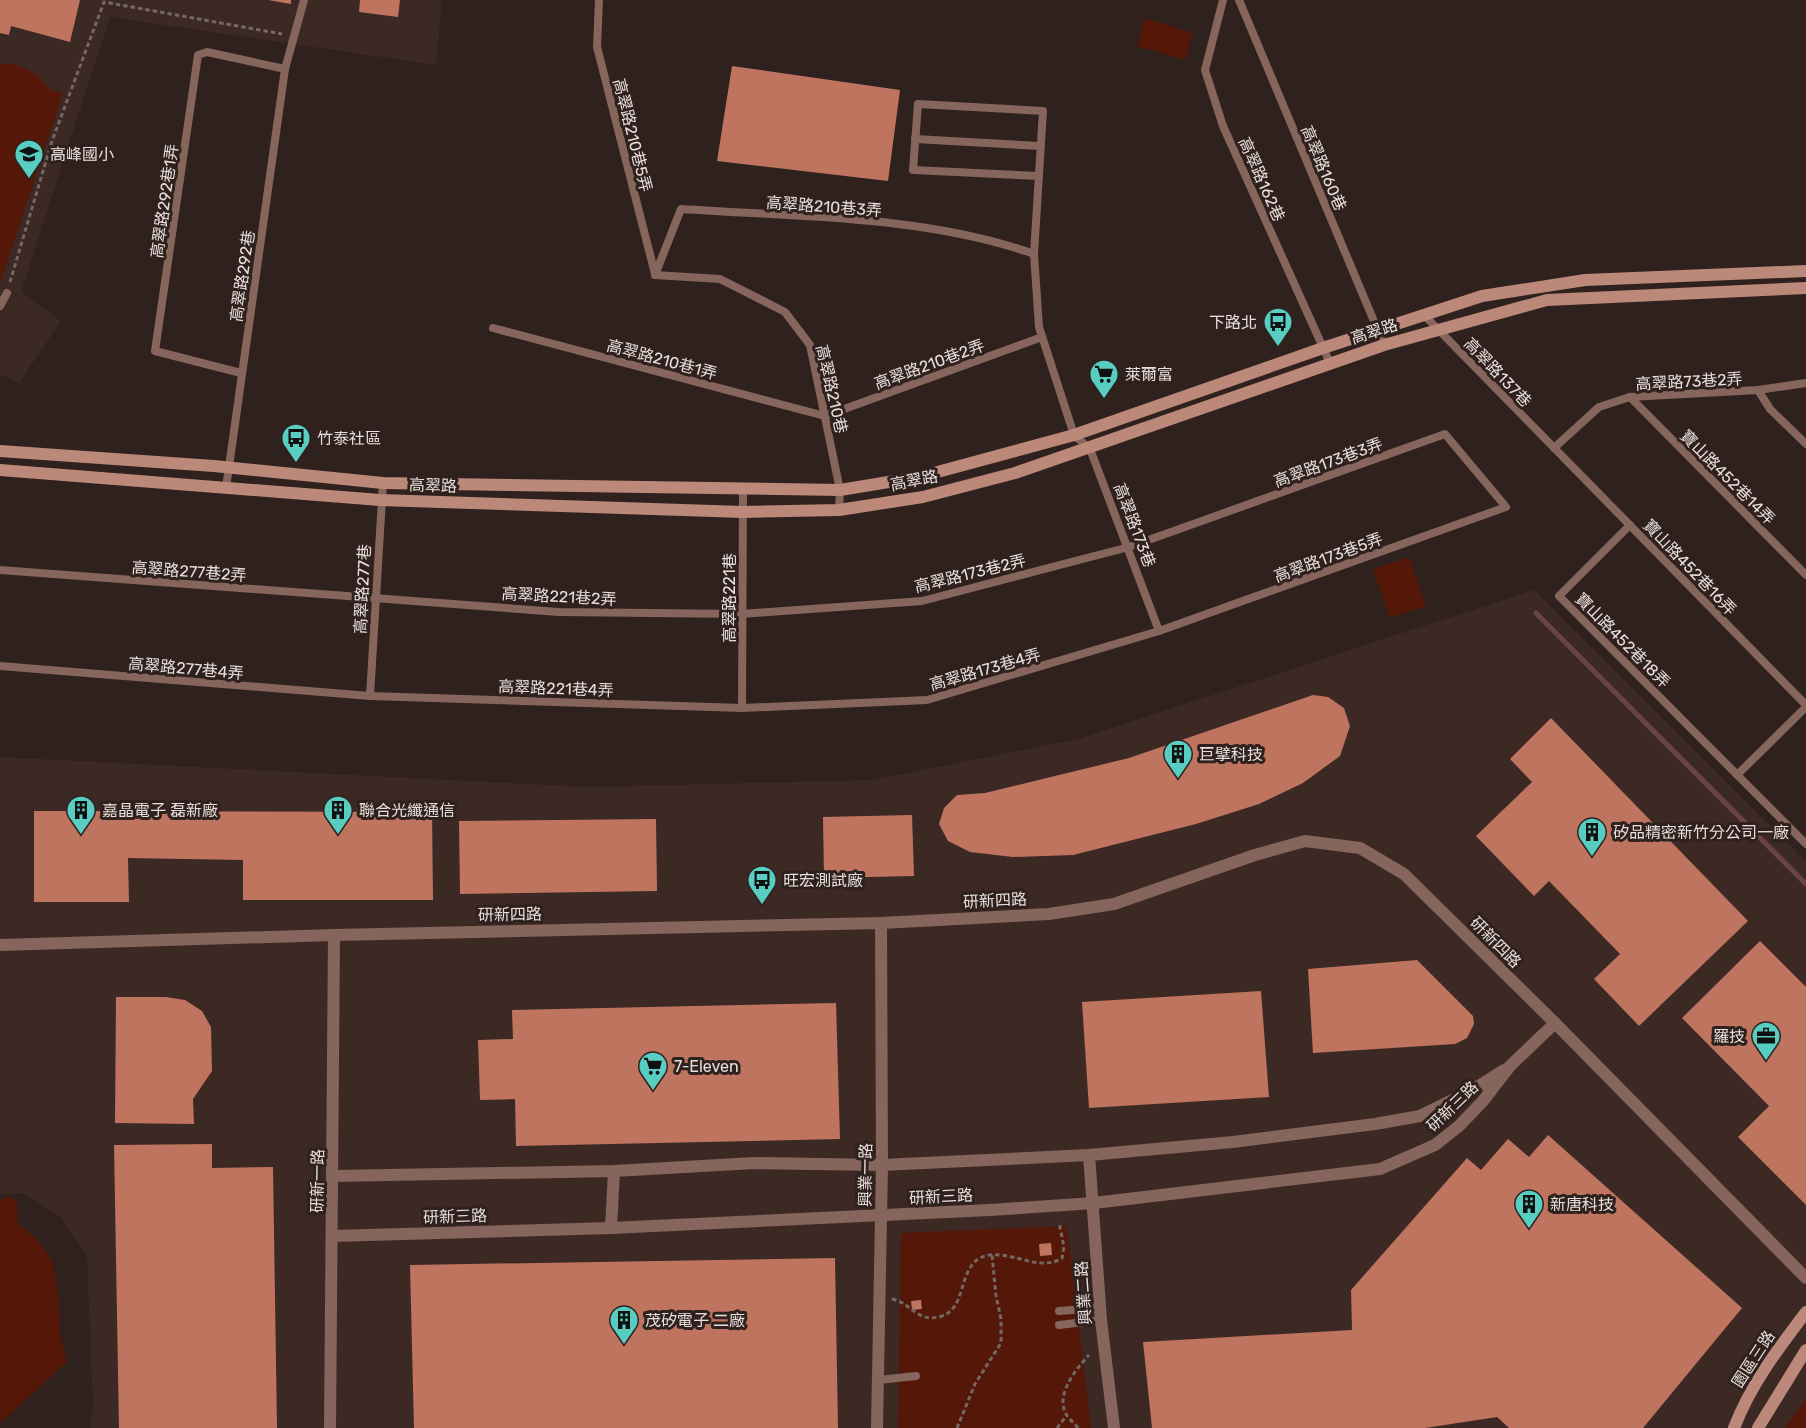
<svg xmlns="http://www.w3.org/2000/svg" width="1806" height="1428" font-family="Rubik,'Noto Sans TC',sans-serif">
<rect width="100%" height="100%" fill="#2f211d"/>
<g fill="#3d2924">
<path d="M0 0H442L436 65 110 17 21 292 61 321 19 383 0 374Z"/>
<path d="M1534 590 1806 861V1428H90L93 1407 87 1255 60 1217 23 1193 0 1195V757L588 787 872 780 1078 739Z"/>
</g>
<g fill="#551707">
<path d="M1145 18 1193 33 1185 60 1137 46Z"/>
<path d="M10 63C28 69 40 74 50 90L63 93 0 283V65Z"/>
<path d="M1409 557 1426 606 1390 618 1373 569Z"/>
<path d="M7 1196 17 1201 18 1224 38 1240 53 1262 59 1300 60 1335 67 1362 0 1423V1200Z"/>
<path d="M1067 1226 1091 1428H898L901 1233Z"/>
<path d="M1806 1399V1428H1785Z"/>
</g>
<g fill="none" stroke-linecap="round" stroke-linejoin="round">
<path stroke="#694442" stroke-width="5" d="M1536 613 1806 884"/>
</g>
<g fill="#bf7460">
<path d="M0 0H80L70 42 11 26 9 35 0 33Z"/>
<path d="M268 0H291V4Z"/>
<path d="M360 0H400L398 17 359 12Z"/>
<path d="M732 66 900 90 888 181 717 161Z"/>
<path d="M1313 695 1328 697 1344 708 1350 726 1340 756 1303 783 1259 804 1196 824 1073 855 1013 857 970 852 948 841 939 824 944 808 957 795 985 793 1129 758Z"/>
<path d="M1551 718 1748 921 1639 1026 1594 979 1620 954 1549 881 1534 896 1476 836 1532 782 1510 759Z"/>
<path d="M34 811 432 812 433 900H243V860L128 858 129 902H34Z"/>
<path d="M912 815 914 876 824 878 823 817Z"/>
<path d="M656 819 657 891 460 894 459 821Z"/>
<path d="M1760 941 1806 987V1205L1738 1137 1769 1106 1682 1018Z"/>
<path d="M1417 960 1473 1016 1474 1024 1467 1038 1455 1044 1313 1053 1308 969Z"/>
<path d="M1261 991 1269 1097 1089 1108 1082 1002Z"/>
<path d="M116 997H166L185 1000 202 1011 211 1027 212 1071 193 1099 194 1124 115 1123Z"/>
<path d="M836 1003 840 1139 516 1146 515 1099 480 1100 478 1040 513 1039 512 1010Z"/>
<path d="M1548 1135 1742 1308 1643 1428H1509L1497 1417 1425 1428H1152L1143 1342 1352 1330 1351 1290 1467 1158 1481 1170 1508 1139 1529 1157Z"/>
<path d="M212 1144V1168L273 1167 277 1428H119L114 1145Z"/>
<path d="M1051 1243 1052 1255 1040 1256 1039 1244Z"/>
<path d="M835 1258 838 1428H414L410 1265Z"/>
<path d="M921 1300 922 1309 912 1310 911 1301Z"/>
</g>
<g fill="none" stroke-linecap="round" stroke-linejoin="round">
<g stroke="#746864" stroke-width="3" stroke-dasharray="4.5 3" stroke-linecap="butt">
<path d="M10 282 52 141 104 2 282 34"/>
<path d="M892 1299C912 1303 917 1324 942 1316 968 1308 957 1264 985 1256 1009 1249 1040 1273 1062 1258L1064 1247 1059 1222"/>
<path d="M957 1428 975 1384 1001 1343V1319L996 1296 992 1255"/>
<path d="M1057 1428 1067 1415"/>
<path d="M1078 1428C1074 1423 1069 1419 1066 1414 1055 1394 1077 1368 1089 1355"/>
</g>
<g stroke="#85655c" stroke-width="8">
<path d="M599 0 597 47 655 274"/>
<path d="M1223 0 1205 70 1223 126 1330 363"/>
<path d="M1239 0 1384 345"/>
<path d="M915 139 1039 146"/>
<path d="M1038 176 913 170 918 104 1043 111 1034 254 1039 327 1074 435 1090 449 1159 631"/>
<path d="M655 275 681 209C796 217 925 215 1034 254"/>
<path d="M655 275 720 279 785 312 810 345 840 490 839 510"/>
<path d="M0 306 7 293"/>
<path d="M1424 315 1806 705"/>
<path d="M493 328 825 416 1042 337"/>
<path d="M241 373 155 351 198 55 207 52 285 69"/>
<path d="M1758 390 1770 409 1806 444"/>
<path d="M1630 397 1806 575"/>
<path d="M1554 448 1599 407 1630 397 1758 390 1806 383"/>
<path d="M226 488 285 69 304 0"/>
<path d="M1630 525 1559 596 1806 844"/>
<path d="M0 570 559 612 741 614 922 601 1129 547 1445 434 1506 507 1159 631 927 700 742 708 370 696 0 666"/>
<path d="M370 696 383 483"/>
<path d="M742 708 743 489"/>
<path d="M1737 775 1806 707"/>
<path d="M1059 1311 1101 1308"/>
<path d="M1059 1325 1101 1320"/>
<path d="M878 1380 916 1376"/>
</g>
<g stroke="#85655c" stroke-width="12">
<path d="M0 945 334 935 881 923 1049 914 1114 904 1255 855 1305 841 1360 848 1404 874 1555 1023 1806 1278"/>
<path d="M1089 1155 1101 1320 1114 1428"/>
<path d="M334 1176 614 1171 754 1163 882 1165 1089 1155 1233 1142 1375 1124 1420 1116 1469 1092 1504 1070"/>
<path d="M611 1228 614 1171"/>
<path d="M332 1236 611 1228 990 1210 1094 1203 1380 1169 1435 1145 1459 1126 1483 1101 1510 1066 1555 1023"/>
<path d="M330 1428 334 935"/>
<path d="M877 1428 882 1165 881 923"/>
</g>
<g stroke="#bc887a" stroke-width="12">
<path d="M0 451 214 466 383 483 840 490 919 477 1074 435 1323 348 1482 296 1585 280 1806 271"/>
<path d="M0 470 380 500 743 512 839 510 923 497 1015 473 1384 345 1547 300 1806 288"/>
<path d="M1734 1428C1751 1384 1778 1349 1806 1312"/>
<path d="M1758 1428 1806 1350"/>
</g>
</g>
<defs>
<g id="school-pin" transform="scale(1.5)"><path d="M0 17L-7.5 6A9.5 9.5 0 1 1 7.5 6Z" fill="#57cec1" stroke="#2f211d"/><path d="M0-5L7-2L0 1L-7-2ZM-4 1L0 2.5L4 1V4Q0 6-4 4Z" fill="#111"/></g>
<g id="bus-pin" transform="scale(1.5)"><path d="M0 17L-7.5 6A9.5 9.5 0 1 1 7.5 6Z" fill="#57cec1" stroke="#2f211d"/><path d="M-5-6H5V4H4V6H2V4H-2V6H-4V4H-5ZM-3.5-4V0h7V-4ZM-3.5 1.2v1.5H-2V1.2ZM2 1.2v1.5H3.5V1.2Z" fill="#111"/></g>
<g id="supermarket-pin" transform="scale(1.5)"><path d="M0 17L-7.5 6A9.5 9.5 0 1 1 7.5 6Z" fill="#57cec1" stroke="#2f211d"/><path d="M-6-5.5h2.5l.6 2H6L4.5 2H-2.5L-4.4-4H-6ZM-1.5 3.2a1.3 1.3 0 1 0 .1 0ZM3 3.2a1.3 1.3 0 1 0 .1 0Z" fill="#111"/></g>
<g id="building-pin" transform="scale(1.5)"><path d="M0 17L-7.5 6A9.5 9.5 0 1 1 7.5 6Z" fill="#57cec1" stroke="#2f211d"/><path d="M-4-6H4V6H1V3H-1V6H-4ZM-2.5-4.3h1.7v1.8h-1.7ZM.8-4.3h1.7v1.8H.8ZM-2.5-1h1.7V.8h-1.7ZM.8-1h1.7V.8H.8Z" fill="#111"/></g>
<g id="office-pin" transform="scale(1.5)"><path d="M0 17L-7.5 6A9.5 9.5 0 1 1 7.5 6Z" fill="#57cec1" stroke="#2f211d"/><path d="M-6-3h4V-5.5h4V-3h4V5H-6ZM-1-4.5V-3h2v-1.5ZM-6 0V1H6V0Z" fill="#111"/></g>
</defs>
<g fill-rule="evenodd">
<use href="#school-pin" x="29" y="154"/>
<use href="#bus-pin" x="1278" y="322"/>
<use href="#supermarket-pin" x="1104" y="374"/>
<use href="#bus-pin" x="296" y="438"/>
<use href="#building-pin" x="1178" y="754"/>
<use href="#building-pin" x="81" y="810"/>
<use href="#building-pin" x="338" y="810"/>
<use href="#building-pin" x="1592" y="832"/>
<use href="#bus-pin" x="762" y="880"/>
<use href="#office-pin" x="1766" y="1036"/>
<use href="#supermarket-pin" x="653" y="1066"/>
<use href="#building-pin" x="1529" y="1204"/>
<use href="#building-pin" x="624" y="1320"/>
</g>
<g text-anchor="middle" stroke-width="6" stroke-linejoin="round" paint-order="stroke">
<g font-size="16" fill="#e8dedb" stroke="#2f211d">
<text transform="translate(633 135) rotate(76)" y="6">高翠路210巷5弄</text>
<text transform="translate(1324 168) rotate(67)" y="6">高翠路160巷</text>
<text transform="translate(1262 179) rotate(66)" y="6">高翠路162巷</text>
<text transform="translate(164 201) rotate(-82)" y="6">高翠路292巷1弄</text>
<text transform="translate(824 206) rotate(4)" y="6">高翠路210巷3弄</text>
<text transform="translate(242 276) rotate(-82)" y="6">高翠路292巷</text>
<text transform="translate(1374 331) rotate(-18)" y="6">高翠路</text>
<text transform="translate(662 359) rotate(15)" y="6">高翠路210巷1弄</text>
<text transform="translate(929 364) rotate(-20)" y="6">高翠路210巷2弄</text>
<text transform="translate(1498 372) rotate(46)" y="6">高翠路137巷</text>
<text transform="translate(1689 381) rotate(-3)" y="6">高翠路73巷2弄</text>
<text transform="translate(832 389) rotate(77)" y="6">高翠路210巷</text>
<text transform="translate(1328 462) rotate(-20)" y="6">高翠路173巷3弄</text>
<text transform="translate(1728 477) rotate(45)" y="6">寶山路452巷14弄</text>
<text transform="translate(914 480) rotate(-11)" y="6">高翠路</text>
<text transform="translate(433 485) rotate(2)" y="6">高翠路</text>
<text transform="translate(1135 525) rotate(69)" y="6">高翠路173巷</text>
<text transform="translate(1328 557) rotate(-20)" y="6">高翠路173巷5弄</text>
<text transform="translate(1690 567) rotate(46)" y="6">寶山路452巷16弄</text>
<text transform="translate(189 571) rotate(4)" y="6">高翠路277巷2弄</text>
<text transform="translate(970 573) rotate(-14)" y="6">高翠路173巷2弄</text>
<text transform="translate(362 589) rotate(-87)" y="6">高翠路277巷</text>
<text transform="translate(559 596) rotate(3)" y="6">高翠路221巷2弄</text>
<text transform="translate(729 598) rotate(-90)" y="6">高翠路221巷</text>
<text transform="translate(1623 640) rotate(45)" y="6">寶山路452巷18弄</text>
<text transform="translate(186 668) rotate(5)" y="6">高翠路277巷4弄</text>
<text transform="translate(985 669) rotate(-16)" y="6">高翠路173巷4弄</text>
<text transform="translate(556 688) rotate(2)" y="6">高翠路221巷4弄</text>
<text transform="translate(995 900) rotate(-3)" y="6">研新四路</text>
<text transform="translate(510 914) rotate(-1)" y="6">研新四路</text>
<text transform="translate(1496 942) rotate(45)" y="6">研新四路</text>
<text transform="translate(1452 1106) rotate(-44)" y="6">研新三路</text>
<text transform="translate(865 1175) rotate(-89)" y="6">興業一路</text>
<text transform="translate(317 1181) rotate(-89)" y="6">研新一路</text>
<text transform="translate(941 1196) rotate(-3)" y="6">研新三路</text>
<text transform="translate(455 1216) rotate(-2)" y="6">研新三路</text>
<text transform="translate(1083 1293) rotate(-94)" y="6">興業二路</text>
<text transform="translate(1753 1359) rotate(-57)" y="6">園區三路</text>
</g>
<g font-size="16" fill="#e8dedb" stroke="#2f211d" text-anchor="start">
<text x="50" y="160">高峰國小</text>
<text x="1257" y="328" text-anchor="end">下路北</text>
<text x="1125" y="380">萊爾富</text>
<text x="317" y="444">竹泰社區</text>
<text x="1199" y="760">巨擘科技</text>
<text x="102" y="816">嘉晶電子 磊新廠</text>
<text x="359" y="816">聯合光纖通信</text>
<text x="1613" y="838">矽品精密新竹分公司一廠</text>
<text x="783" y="886">旺宏測試廠</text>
<text x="1745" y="1042" text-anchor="end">羅技</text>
<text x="674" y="1072">7-Eleven</text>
<text x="1550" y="1210">新唐科技</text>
<text x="645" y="1326">茂矽電子 二廠</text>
</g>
</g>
</svg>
